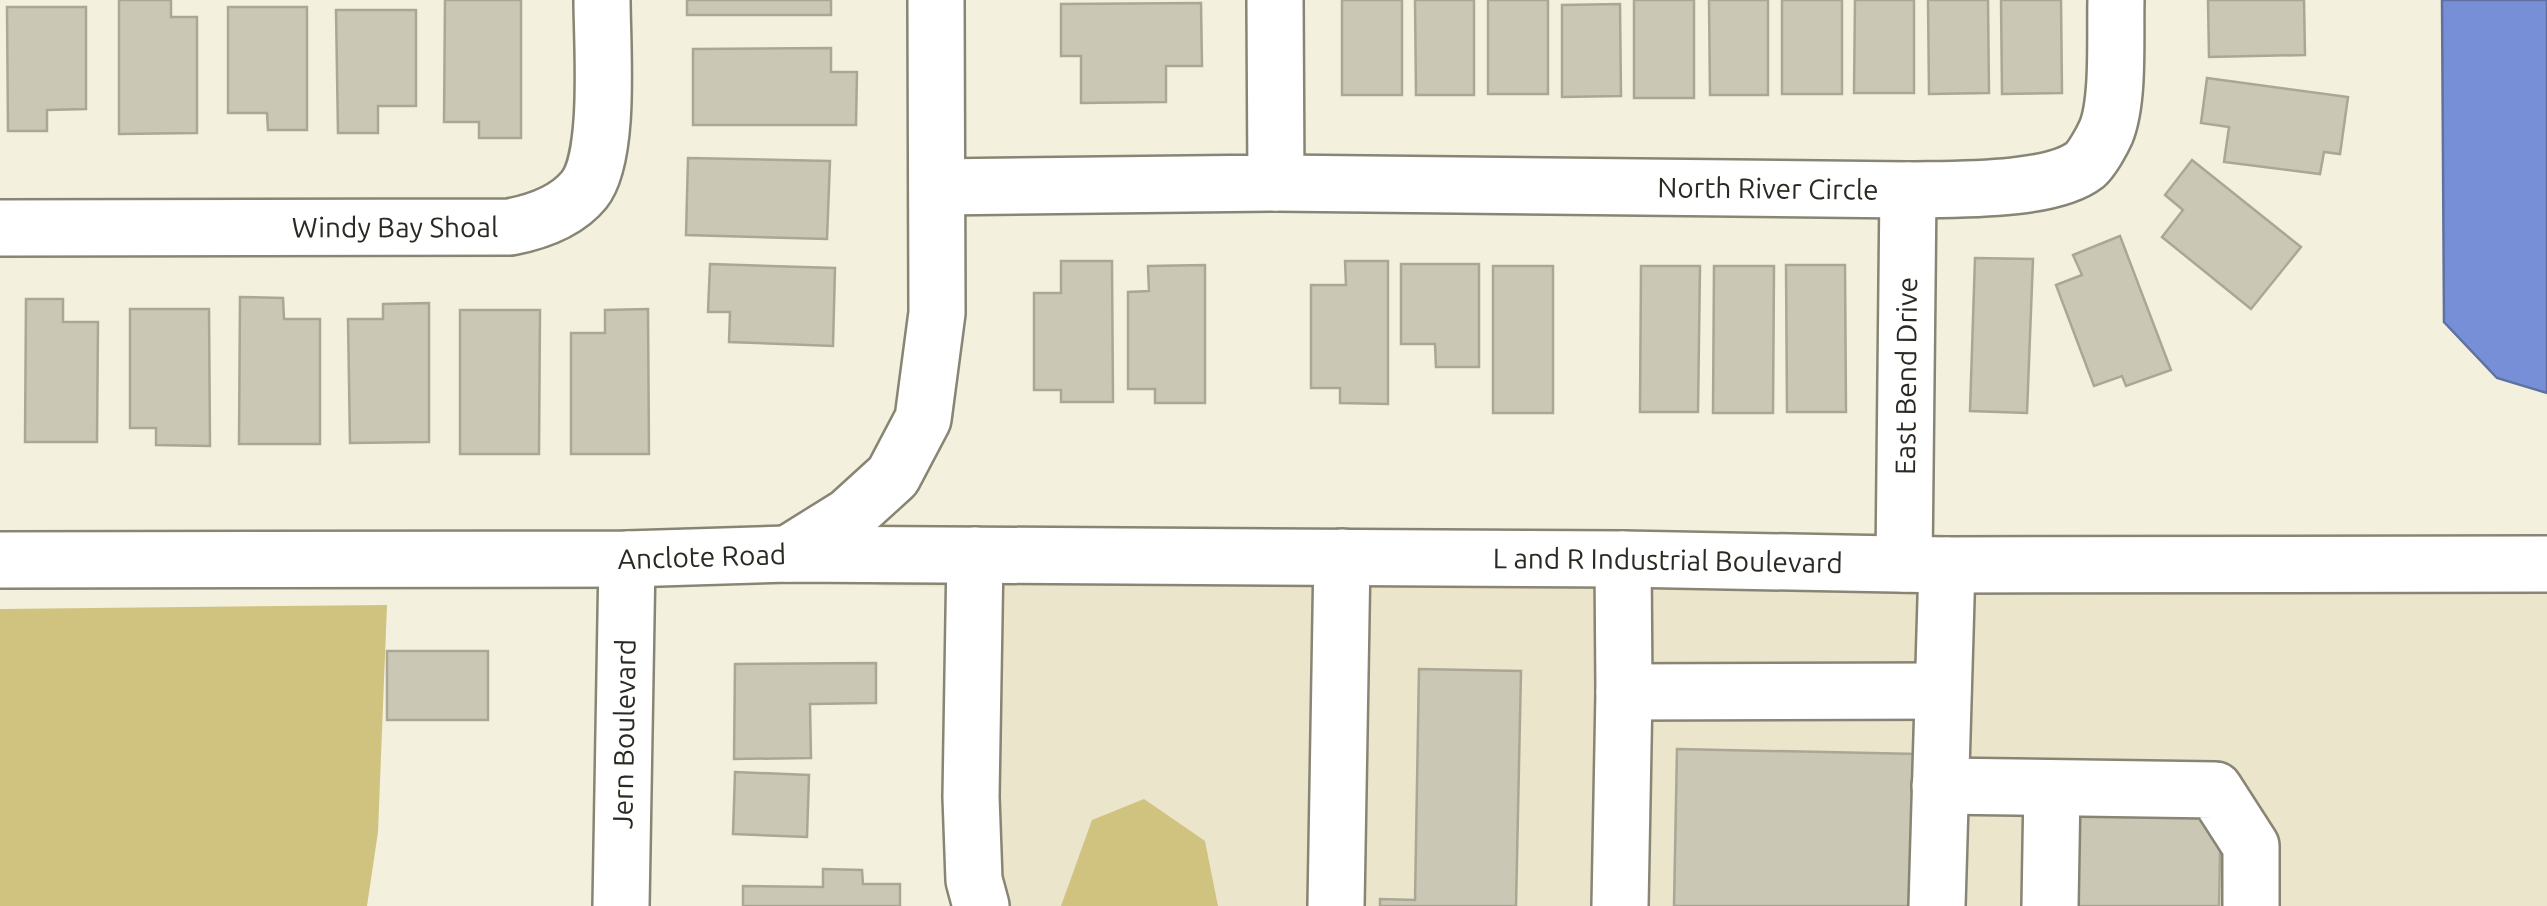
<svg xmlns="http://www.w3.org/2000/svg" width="2547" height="906" font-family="Ubuntu,sans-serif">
<rect width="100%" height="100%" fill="#f3f0dd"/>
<path fill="#eae5cb" d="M894 581 2547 589V906H1218L1205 841 1061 906H953L961 587 876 586Z"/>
<g fill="#d0c380">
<path d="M387 605 378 832 367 906H0V609Z"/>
<path d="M1144 799 1205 841 1218 906H1061L1092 820Z"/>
</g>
<path fill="#768fd7" stroke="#5f70a1" stroke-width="2.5" d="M2442 0H2547V393L2497 378 2444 322Z"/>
<g fill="#cbc7b5" stroke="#aaa795" stroke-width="2.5">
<path d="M119 0H171V17H197V133L119 134Z"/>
<path d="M445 0H521V138H479V122H444Z"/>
<rect x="687" y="0" width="144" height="15"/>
<rect x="1342" y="0" width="60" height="95"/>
<path d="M1415 0H1474V95H1416Z"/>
<rect x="1488" y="0" width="60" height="94"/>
<rect x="1634" y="0" width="60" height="98"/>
<path d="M1709 0H1768V95H1710Z"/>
<rect x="1782" y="0" width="60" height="94"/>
<path d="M1855 0H1914V93H1854Z"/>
<path d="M1928 0H1988L1989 93 1929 94Z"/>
<path d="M2001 0H2061L2062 93 2002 94Z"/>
<path d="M2208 0H2304L2305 55 2209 57Z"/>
<path d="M1201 3 1202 66H1166V102L1081 103V56H1061V4Z"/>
<path d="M1620 4 1621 96 1562 97V5Z"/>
<path d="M7 7H86V109L47 110V131H8Z"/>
<path d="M228 7H307V130H268L267 113H228Z"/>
<path d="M336 10H416V106H378V133H338Z"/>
<path d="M831 48V72H857L856 125H693V49Z"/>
<path d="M2207 78 2348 97 2340 154 2324 152 2320 174 2224 162 2229 127 2201 123Z"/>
<path d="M688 158 830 161 827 239 686 235Z"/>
<path d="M2192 160 2301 247 2251 309 2162 237 2183 210 2165 195Z"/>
<path d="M2120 236 2171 370 2126 386 2122 376 2094 386 2056 285 2082 275 2073 255Z"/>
<path d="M1975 258 2033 259 2027 413 1970 411Z"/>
<path d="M1061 261H1112L1113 402H1061V390H1034V293H1061Z"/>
<path d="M1345 261H1388V404L1340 403V388H1311V285H1346Z"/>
<path d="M710 264 835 268 833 346 729 342 730 312H708Z"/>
<path d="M1401 264H1479V367H1436L1435 344H1401Z"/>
<path d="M1205 265V403H1155V389H1128V292L1149 291 1148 266Z"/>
<path d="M1786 265H1845L1846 412H1787Z"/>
<rect x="1493" y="266" width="60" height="147"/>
<path d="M1641 266H1700L1698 412H1640Z"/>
<path d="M1714 266H1774L1773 413H1713Z"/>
<path d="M240 297 283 298 284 319H320V444H239Z"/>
<path d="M26 299H63V322H98L97 442H25Z"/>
<path d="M429 303V442L350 443 348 319H383V304Z"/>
<path d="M130 309H209L210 446 156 445V428H130Z"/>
<path d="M648 309 649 454H571V333H605V310Z"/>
<path d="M460 310H540L539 454H460Z"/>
<rect x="387" y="651" width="101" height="69"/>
<path d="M876 663V703L810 704 811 758 734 759 735 664Z"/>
<path d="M1419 669 1521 671 1516 906H1380V899L1415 900Z"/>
<path d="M1677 749 1918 754 1915 906H1674Z"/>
<path d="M735 772 809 775 807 837 733 834Z"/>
<path d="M2073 804 2221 806 2219 906H2071Z"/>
<path d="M823 869 862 870 863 884H900V906H743V886L823 887Z"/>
</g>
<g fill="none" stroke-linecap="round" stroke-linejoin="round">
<g stroke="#888574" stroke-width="60">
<g id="minor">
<path id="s1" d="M1276 183 1908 190C1952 189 2050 192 2085 165 2092 159 2102 141 2106 132 2119 101 2115 35 2116 0"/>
<path d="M937 187 1276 183 1275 0"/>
<path id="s2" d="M0 228 510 227C536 222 566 212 584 190 611 157 602 44 602 0"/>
<path d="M788 554 849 516 893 476 923 419 937 313 936 0"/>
<path d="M975 555 971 797 974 880 981 906"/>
<path id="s3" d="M0 560 627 559 788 554 1623 559 1947 565 2547 564"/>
<path id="s4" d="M1904 564 1908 190"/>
<path d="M1624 692 1943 691"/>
<path d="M1940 786 2215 790 2251 846V906"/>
<path id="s5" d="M621 906 627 559"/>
<path d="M1336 906 1342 557"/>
<path d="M1620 906 1624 692 1623 559"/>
<path d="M1937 906 1947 565"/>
<path d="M2050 906 2052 788"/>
</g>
</g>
<use href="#minor" stroke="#fff" stroke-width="55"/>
</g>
<g text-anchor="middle" stroke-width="10" stroke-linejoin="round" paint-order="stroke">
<g font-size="28" fill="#2a2922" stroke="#fff">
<text dy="10" stroke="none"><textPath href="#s1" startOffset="492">North River Circle</textPath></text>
<text dy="10" stroke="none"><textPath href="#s2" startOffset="395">Windy Bay Shoal</textPath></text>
<text dy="10" stroke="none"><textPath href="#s4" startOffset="188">East Bend Drive</textPath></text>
<text dy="10" stroke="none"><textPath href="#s3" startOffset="702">Anclote Road</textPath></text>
<text dy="10" stroke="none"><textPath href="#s3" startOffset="1668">L and R Industrial Boulevard</textPath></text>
<text dy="10" stroke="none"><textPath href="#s5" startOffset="172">Jern Boulevard</textPath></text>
</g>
</g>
</svg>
